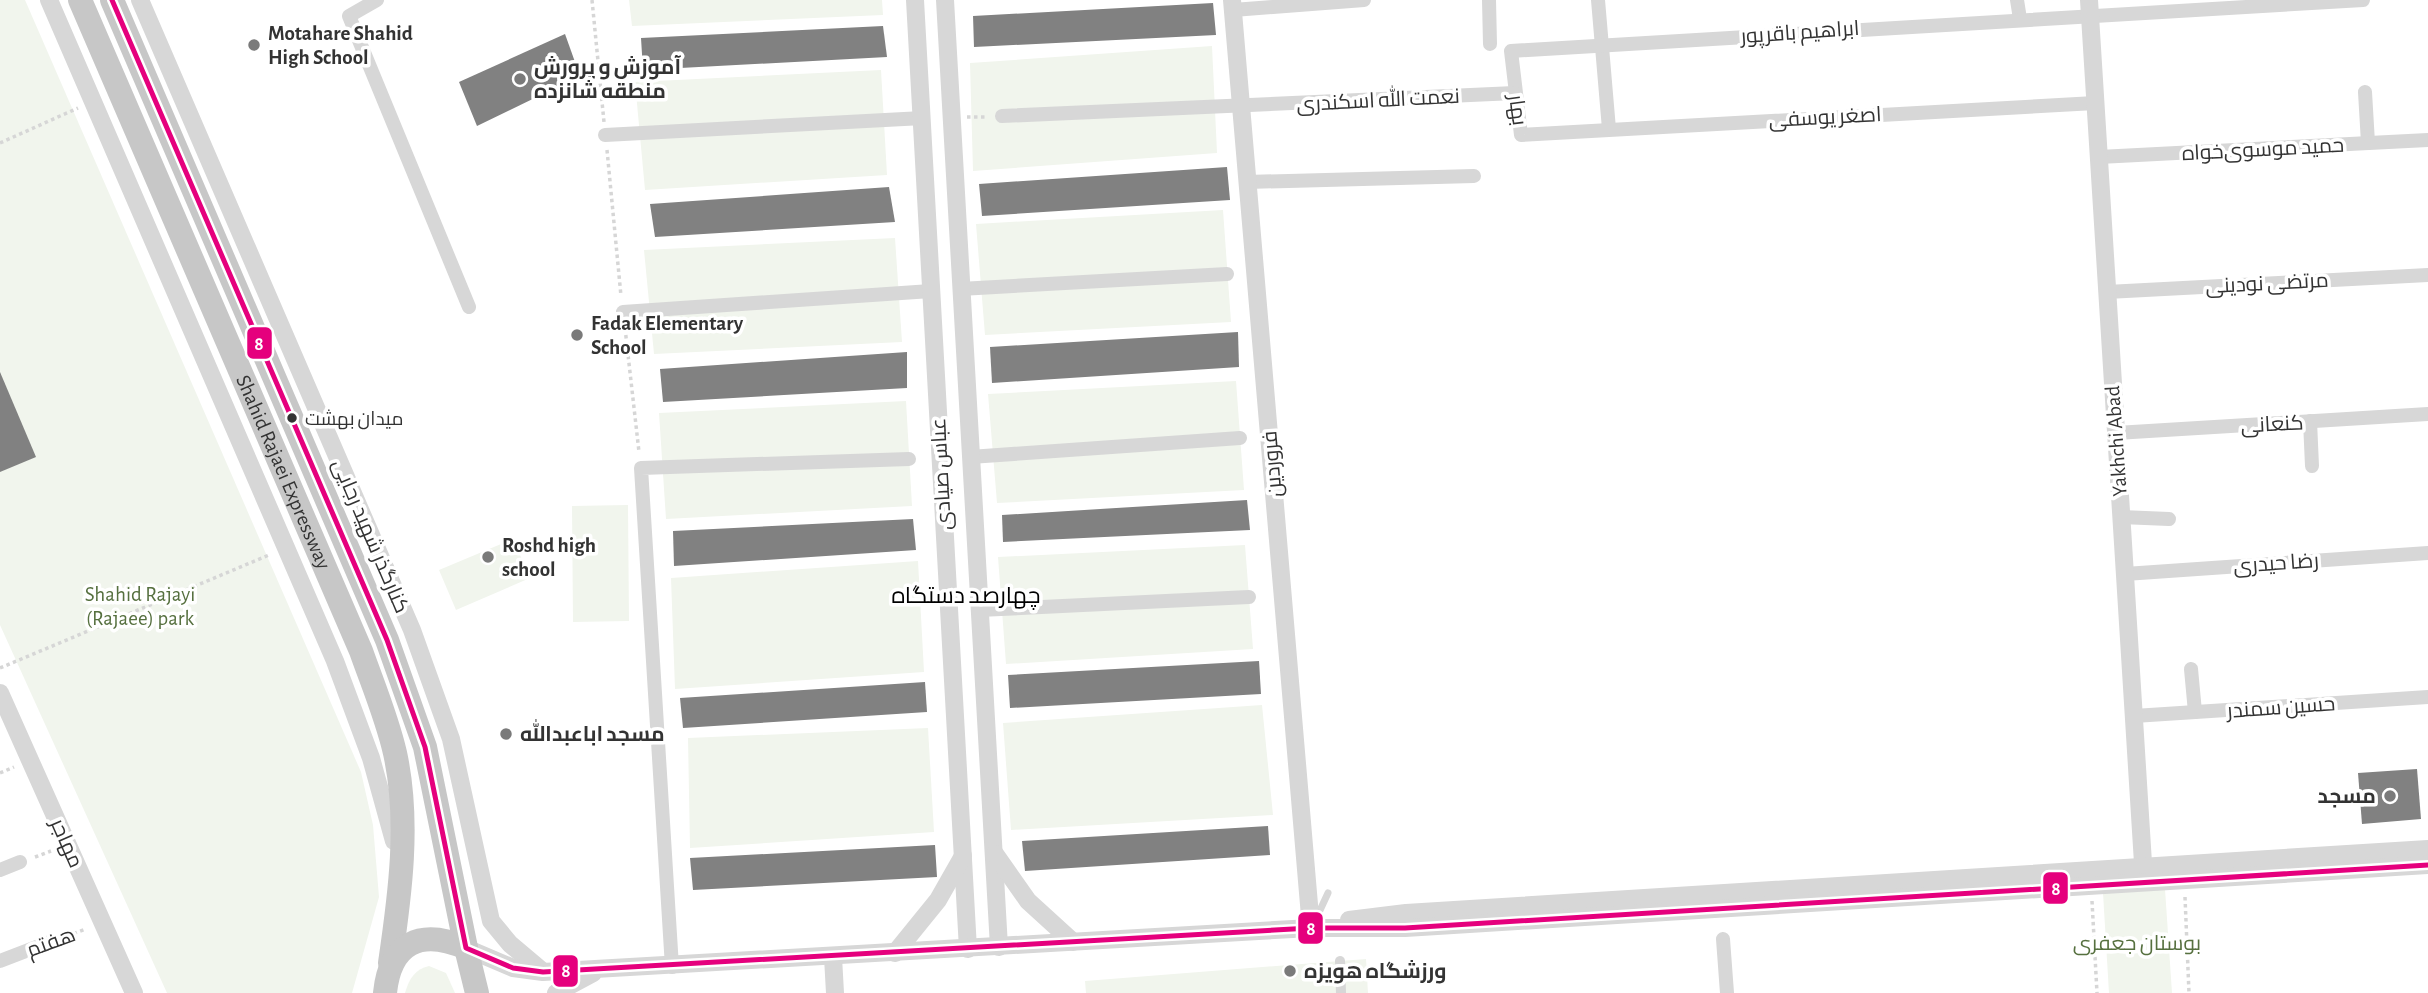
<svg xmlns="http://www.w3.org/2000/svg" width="2428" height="993" font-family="'Alegreya Sans',Cairo,sans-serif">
<rect width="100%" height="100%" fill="#fff"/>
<g fill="#f1f5ed">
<path d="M0 0H25L361 772 373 825 379 897 352 993H167L0 625Z"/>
<path d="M629 0H882L883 15 632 26Z"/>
<path d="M1212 46 1217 153 973 171 970 63Z"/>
<path d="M881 70 887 175 645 190 635 82Z"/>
<path d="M1223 210 1231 322 985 335 976 224Z"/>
<path d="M895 238 902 342 654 354 644 250Z"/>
<path d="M1236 381 1244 490 997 503 988 394Z"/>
<path d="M906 401 912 506 666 519 659 413Z"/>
<path d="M628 505 629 621 573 622 572 506Z"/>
<path d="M513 539 530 578 456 610 439 570Z"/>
<path d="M1245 545 1253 649 1006 664 998 557Z"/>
<path d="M918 561 924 672 675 689 671 578Z"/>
<path d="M1262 705 1273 815 1011 830 1003 723Z"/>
<path d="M928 728 934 832 690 848 688 738Z"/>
<path d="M2165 889 2172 993H2109L2103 893Z"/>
<path d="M1366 959 1368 993H1086L1085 981Z"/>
<path d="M429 966 446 973 455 993H405C409 979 415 969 429 966Z"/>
</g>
<g fill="#818181">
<path d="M1213 3 1216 35 974 47 973 16Z"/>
<path d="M883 26 887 57 643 70 641 38Z"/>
<path d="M565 34 580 76 477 126 459 82Z"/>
<path d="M1227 167 1230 200 982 216 979 184Z"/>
<path d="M889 187 895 222 655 237 650 204Z"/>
<path d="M1238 332 1239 367 992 383 990 347Z"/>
<path d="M907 352V388L663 402 660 369Z"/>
<path d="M0 372 36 457 0 472Z"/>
<path d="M1247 500 1250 530 1003 542 1002 515Z"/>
<path d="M913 519 916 550 674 566 673 531Z"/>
<path d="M1259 661 1261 694 1010 708 1008 675Z"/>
<path d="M925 682 927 712 683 728 680 698Z"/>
<path d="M2417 769 2421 819 2362 824 2358 773Z"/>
<path d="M1268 826 1270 855 1025 871 1022 841Z"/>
<path d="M935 845 937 877 693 890 690 858Z"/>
</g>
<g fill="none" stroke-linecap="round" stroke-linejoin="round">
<g stroke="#d6d6d6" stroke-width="3.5" stroke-dasharray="3.5 3.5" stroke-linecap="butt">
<path d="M592 0 604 122"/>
<path d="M967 117H987"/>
<path d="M0 143 78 108"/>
<path d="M607 150 621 296"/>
<path d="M625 328 639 452"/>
<path d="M0 668 269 555"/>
<path d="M0 773 14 767"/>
<path d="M35 857 51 851"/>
<path d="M2185 897 2189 993"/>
<path d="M2092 901 2097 993"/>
<path d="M67 936 86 929"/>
<path d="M1305 974 1327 973"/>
</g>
<path stroke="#d7d7d7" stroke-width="7" d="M1315 921 1328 893"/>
<path stroke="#d7d7d7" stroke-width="10" d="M1340 961 1341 993"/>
<g stroke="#d7d7d7" stroke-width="14">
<path d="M377 0 349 16 469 307"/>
<path d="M1489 0 1490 44"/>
<path d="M1598 0 1609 129"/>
<path d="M2017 0 2020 19"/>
<path d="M1233 10 1364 0"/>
<path d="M2365 92 2368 143"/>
<path d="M2095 103 1521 135 1511 51 2363 0"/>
<path d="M1002 116 1515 93"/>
<path d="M605 135 923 118"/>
<path d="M2099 157 2428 140"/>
<path d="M1247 182 1474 176"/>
<path d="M960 289 1227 274"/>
<path d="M2107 292 2428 275"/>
<path d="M623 312 931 291"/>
<path d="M2310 421 2312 466"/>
<path d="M2116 433 2428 414"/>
<path d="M970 457 1240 438"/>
<path d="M2121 517 2169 519"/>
<path d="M2125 574 2428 553"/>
<path d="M979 610 1249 597"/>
<path d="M2191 669 2195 712"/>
<path d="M2134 716 2428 697"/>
<path d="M0 870 20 862"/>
<path d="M1723 939 1727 993"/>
<path d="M0 961 52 941"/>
<path d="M672 967 641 468 909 459"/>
</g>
<g stroke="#d7d7d7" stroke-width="18">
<path d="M49 0 335 661 371 758 394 841"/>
<path d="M140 0 412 630 451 739 491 921 510 944 542 971"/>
<path d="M915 0 968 949"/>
<path d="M945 0 999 947"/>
<path d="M1232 0 1311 928"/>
<path d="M2089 0 2144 879"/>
<path d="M0 693 134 993"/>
<path d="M995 854 1028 901 1073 942"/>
<path d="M1349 920 1406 913 2428 849"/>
<path d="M466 948 513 968 543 972 1311 928H1405L2428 865"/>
<path d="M895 953 938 900 963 856"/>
<path d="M833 957 835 993"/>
<path d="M556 993 593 973"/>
</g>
<g stroke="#c7c7c7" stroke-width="24">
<path id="s1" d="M80 0 361 651C373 685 387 718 395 753 410 821 400 895 390 963"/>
<path d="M112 0 387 640 425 747 466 948"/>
<path d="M385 993C390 943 420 928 466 948L477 993"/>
</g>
<g stroke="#fff" stroke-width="10">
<path id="bus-1" d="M112 0 387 640 425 747 466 948 513 968 543 972 1311 928H1405L2428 865"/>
</g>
<use href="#bus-1" stroke="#e5007d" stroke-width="5"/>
</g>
<g fill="#7a7a7a" stroke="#fff" stroke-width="2.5">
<circle cx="254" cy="45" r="7"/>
<circle cx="520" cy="79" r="7"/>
<circle cx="577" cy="335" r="7"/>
<circle cx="488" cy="557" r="7"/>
<circle cx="506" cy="734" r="7"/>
<circle cx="2390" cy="796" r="7"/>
<circle cx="1290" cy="971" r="7"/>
</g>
<circle fill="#333" stroke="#fff" stroke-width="2.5" cx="292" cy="418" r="6"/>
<g text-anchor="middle" stroke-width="7" stroke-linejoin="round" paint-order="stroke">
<g font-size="19" fill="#333" stroke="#fff" text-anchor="start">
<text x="305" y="425">میدان بهشت</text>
</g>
<g font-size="21" fill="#333" stroke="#fff">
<text transform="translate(1800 32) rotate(-4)" y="7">ابراهیم باقرپور</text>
<text transform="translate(1378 100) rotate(-3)" y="7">نعمت الله اسکندری</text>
<text transform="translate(1518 110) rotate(82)" y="7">بهار</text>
<text transform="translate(1825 117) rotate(-3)" y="7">اصغر یوسفی</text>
<text transform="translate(2263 149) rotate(-3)" y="7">حمید موسوی‌خواه</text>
<text transform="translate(2267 283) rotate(-3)" y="7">مرتضی نودینی</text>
<text transform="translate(2272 424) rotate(-3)" y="7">کنعانی</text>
<text transform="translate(2116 441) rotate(-94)" y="7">Yakhchi Abad</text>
<text transform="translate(1272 464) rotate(-95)" y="7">فروردین</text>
<text dy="7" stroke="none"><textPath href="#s1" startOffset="514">Shahid Rajaei Expressway</textPath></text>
<text transform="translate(941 474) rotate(-93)" y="7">عباس صیادی</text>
<text transform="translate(371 536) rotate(67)" y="7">کنارگذر شهید رجایی</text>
<text transform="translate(2276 563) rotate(-4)" y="7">رضا حیدری</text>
<text transform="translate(2281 707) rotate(-4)" y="7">حسین سمندر</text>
<text transform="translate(67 843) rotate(66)" y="7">مهاجر</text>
<text transform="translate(51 942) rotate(-20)" y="7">هفتم</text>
</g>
<g font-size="21" font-weight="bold" fill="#333" stroke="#fff" text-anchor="start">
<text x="268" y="40">Motahare Shahid<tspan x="268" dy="24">High School</tspan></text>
<text x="534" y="74">آموزش و پرورش<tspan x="534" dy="24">منطقه شانزده</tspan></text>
<text x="591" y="330">Fadak Elementary<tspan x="591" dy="24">School</tspan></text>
<text x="502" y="552">Roshd high<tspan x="502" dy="24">school</tspan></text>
<text x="520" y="741">مسجد اباعبدالله</text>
<text x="2376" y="803" text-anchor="end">مسجد</text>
<text x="1304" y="978">ورزشگاه هویزه</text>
</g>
<g font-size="21" fill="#56703f" stroke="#fff">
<text x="140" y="601">Shahid Rajayi<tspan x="140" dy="24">(Rajaee) park</tspan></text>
<text x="2137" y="950">بوستان جعفری</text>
</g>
<g font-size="23" fill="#000" stroke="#fff">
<text x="966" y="603">چهارصد دستگاه</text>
</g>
</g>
<g stroke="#fff" stroke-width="2.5">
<rect x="246" y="326" width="27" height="34" rx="7" fill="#e5007d"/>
<rect x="2042" y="871" width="27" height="34" rx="7" fill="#e5007d"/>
<rect x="1297" y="911" width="27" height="34" rx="7" fill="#e5007d"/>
<rect x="552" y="954" width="27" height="34" rx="7" fill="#e5007d"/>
</g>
<g font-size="19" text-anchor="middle" font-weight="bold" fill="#fff">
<text x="259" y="350">8</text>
<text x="2056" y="895">8</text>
<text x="1311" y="935">8</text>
<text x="566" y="977">8</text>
</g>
</svg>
